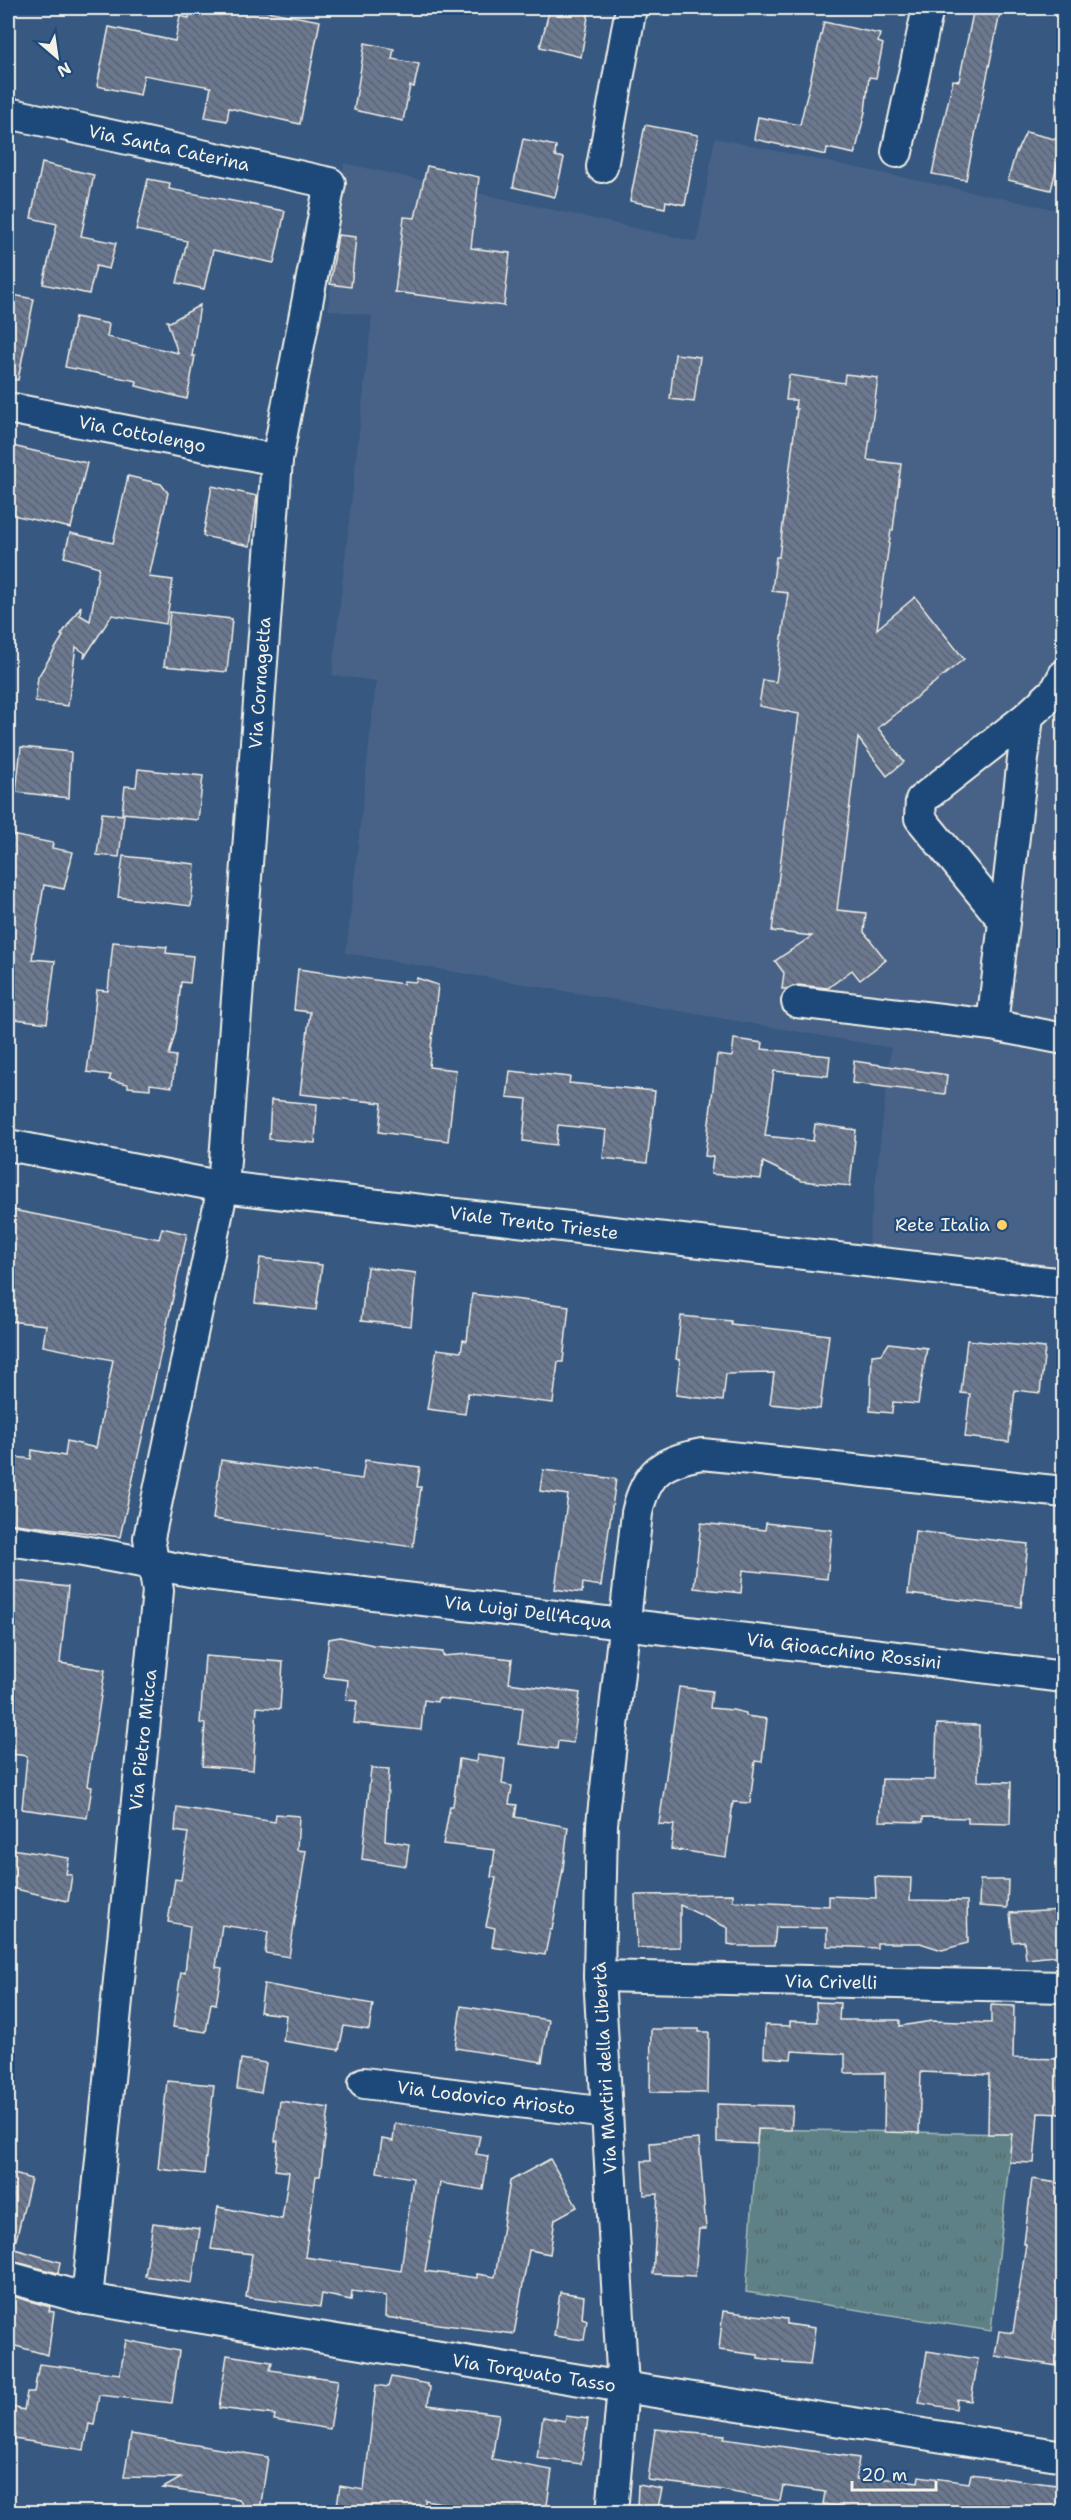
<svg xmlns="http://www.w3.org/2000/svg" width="1071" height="2520" font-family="'Shantell Sans',sans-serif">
<defs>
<pattern id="grass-tufts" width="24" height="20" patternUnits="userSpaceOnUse" patternTransform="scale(1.5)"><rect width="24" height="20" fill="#5d8186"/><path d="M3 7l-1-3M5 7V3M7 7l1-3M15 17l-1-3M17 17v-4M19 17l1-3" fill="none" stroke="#556a6c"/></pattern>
<pattern id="building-back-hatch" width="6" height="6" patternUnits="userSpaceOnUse" patternTransform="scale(1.5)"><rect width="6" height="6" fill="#6b7890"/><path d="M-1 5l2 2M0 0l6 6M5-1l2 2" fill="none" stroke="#5c626f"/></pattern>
</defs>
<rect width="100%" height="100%" fill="#365881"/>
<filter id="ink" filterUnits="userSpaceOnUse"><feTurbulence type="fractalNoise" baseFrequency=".0167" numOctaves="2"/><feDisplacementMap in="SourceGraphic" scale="12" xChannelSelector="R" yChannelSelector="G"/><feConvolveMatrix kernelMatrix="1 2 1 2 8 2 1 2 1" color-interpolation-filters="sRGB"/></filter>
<g filter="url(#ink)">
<path fill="#466286" d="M715 138 1063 211V1280L867 1254 891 1048 346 953 376 681 332 675 372 316 328 310 344 163 697 242Z"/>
<path fill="url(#grass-tufts)" stroke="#a8b9b7" stroke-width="1.5" d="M758 2129 1012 2134 991 2331 746 2292Z"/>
<g fill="url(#building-back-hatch)" stroke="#f4f1e8" stroke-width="1.5">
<path d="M191 8H250L320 21 300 124 229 108 227 121 205 117 211 87 144 75 140 95 97 86 109 27 175 41 180 16 189 18Z"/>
<path d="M550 8H572L589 11 581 57 540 47Z"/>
<path d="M974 8H1001L966 180 932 174 953 80 959 81Z"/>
<path d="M824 22 880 34 878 42 883 44 876 78 869 77 865 112 855 154 827 148 826 155 754 139 758 117 800 125Z"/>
<path d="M365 43 394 49 392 59 419 64 414 87 410 86 403 121 354 110Z"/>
<path d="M645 125 698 135 685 205 666 201 665 208 630 201Z"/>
<path d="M1026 132 1063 141 1051 190 1008 180 1015 155Z"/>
<path d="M523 139 556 146 555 156 564 158 555 197 513 187Z"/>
<path d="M42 163 94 175 81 236 116 243 109 269 96 266 89 294 43 284 57 224 31 218Z"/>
<path d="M427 166 479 177 471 248 510 253 504 306 395 292 404 217 415 218Z"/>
<path d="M148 179 170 183 169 189 285 211 274 263 213 250 204 289 177 283 187 241 136 230Z"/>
<path d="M338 235 356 237 351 287 330 284Z"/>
<path d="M8 294 34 299 18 380 8 379Z"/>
<path d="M200 305 192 356H195L187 399 136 386 137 381 65 367 75 317 109 324 107 337 178 353 167 321 170 322Z"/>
<path d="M675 354 700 357 694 402 670 399Z"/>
<path d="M845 374 878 378 867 460 901 464 893 530H891L877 629 915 597 964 659 878 728 904 762 887 776 858 738 837 910 866 913 864 932 886 960 860 980 852 970 828 988 798 985 786 989H782L784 973 775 961 812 936 772 931 799 714 759 706 763 680 776 682 788 593 772 591 776 557H779L797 409H795L796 400H786L789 375 844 383Z"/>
<path d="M8 445 87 463 71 528 8 514Z"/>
<path d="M128 476 161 484 168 493 149 577 173 580 166 624 112 615 84 658 85 653 76 647 68 706 35 702 38 677 63 636 61 635 81 606 80 615 90 621 99 567 64 557 70 533 113 543Z"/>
<path d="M212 486 257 496 250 546 203 536Z"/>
<path d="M170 612 232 619 227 672 164 666Z"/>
<path d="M21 747 71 752 69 798 16 792Z"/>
<path d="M138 769 203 776 198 820 122 813 125 786 136 787Z"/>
<path d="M102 813 124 815 119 857 97 855Z"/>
<path d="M11 835 53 843 52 848 73 852 64 889 44 885 32 959 55 961 47 1023 8 1018V901L12 878 8 877V853Z"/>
<path d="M123 856 195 864 191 906 118 897Z"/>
<path d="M113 942 167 947 166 953 193 956 190 983 181 982 176 1030 169 1055 176 1056 172 1087 150 1084V1089L128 1087V1084L109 1080 111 1075 87 1072 97 990 108 991Z"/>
<path d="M298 969 403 984V981L416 982 417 978 438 985 429 1067 456 1070 448 1141 379 1132 382 1103 300 1094 310 1012 294 1010Z"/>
<path d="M734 1039 763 1043 762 1049 830 1056 828 1076 774 1071 765 1136 813 1141 815 1124 856 1130 850 1186 802 1181 763 1162 761 1179 711 1174 713 1157 705 1156 717 1055 732 1057Z"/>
<path d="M854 1061 947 1075 945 1094 852 1083Z"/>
<path d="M510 1071 570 1077 569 1083 655 1091 647 1163 603 1158 606 1130 558 1125 556 1145 523 1141 527 1099 507 1097Z"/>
<path d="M271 1100 317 1104 315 1143 269 1139Z"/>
<path d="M8 1209 159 1239 162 1228 187 1234 120 1537 8 1523V1456L31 1459 32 1450 65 1456 67 1441 96 1448 113 1360 43 1346 46 1325 8 1321Z"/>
<path d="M260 1258 322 1265 316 1310 255 1303Z"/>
<path d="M367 1267 416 1273 411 1326 361 1321Z"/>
<path d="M472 1294 569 1306 563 1362H558L553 1403 468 1393 465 1414 427 1409 437 1349 461 1352 463 1340 467 1341Z"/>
<path d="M681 1316 731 1321V1324L829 1335 820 1409 770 1404 774 1373 726 1374 723 1401 676 1395 680 1360 676 1359Z"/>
<path d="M967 1340 1045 1348 1040 1393 1015 1390 1009 1442 965 1437 970 1394 961 1393Z"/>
<path d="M889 1343 927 1348 918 1404 893 1402 892 1413 870 1411 872 1355 882 1354Z"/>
<path d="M221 1460 362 1479 365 1460 420 1467 417 1487H421L413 1547 213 1519Z"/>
<path d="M543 1470 616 1479 601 1586 583 1583 582 1593 555 1589 568 1495 540 1491Z"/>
<path d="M701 1523 765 1530 766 1523 832 1530 827 1579 743 1570 741 1593 694 1588Z"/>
<path d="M915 1531 1028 1544 1021 1607 908 1594Z"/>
<path d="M8 1580 68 1587 60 1663 105 1670 87 1786 92 1787 87 1818 22 1809 27 1756 12 1754 13 1744H8Z"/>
<path d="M340 1637 373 1645 443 1652V1656L468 1654 512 1659 509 1683 580 1693 573 1743 558 1741 557 1749 519 1744 523 1708 438 1698 437 1702 424 1700 421 1730 354 1723 357 1701 346 1700 348 1680 324 1677 329 1639Z"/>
<path d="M205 1656 283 1662 280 1709 257 1707 253 1770 202 1766 205 1724 200 1723Z"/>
<path d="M679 1687 712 1691 710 1708 733 1710 746 1713V1716L767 1719 762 1762 755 1761 750 1803 733 1802 726 1857 671 1849 674 1825 659 1824Z"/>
<path d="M937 1724 979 1725 978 1781 1011 1782 1010 1824 968 1823V1818L923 1817V1822L879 1821 882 1779 935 1780Z"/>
<path d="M477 1755 505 1759 502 1784 512 1786 509 1804 517 1805 515 1817 568 1827 563 1869 552 1930H550L545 1955 492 1947 495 1928 486 1926 496 1878 491 1877 495 1850 443 1844 450 1806H453L459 1759 476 1762Z"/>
<path d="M371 1768 389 1769 385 1840 409 1844 406 1866 362 1859Z"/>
<path d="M177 1807 275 1822 276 1814 299 1816 297 1850 306 1851 289 1957 265 1953 268 1932 222 1925 216 1967 222 1968 216 2004 211 2003 206 2032 173 2027 181 1972 185 1973 190 1926 168 1922 175 1879 181 1880 188 1833 175 1831Z"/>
<path d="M12 1849 69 1858 66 1874 72 1875 68 1901 11 1888 12 1882 8 1881V1878Z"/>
<path d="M875 1877 911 1878 910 1900 967 1901 968 1943 942 1950 920 1943H877V1948L827 1946V1928L776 1927 774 1946H740L728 1944V1928L680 1905V1947L637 1948 635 1895 733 1894V1901L829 1906V1896L876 1898Z"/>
<path d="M980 1880H1008L1007 1908 979 1906Z"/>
<path d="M1062 1910 1064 1955 1026 1959 1024 1941 1013 1942 1010 1913Z"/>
<path d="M264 1984 373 2004 369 2030 344 2026 339 2050 283 2041 286 2015 260 2012Z"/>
<path d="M816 2002 840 2003 839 2020H900V2026L932 2021 991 2023V2005L1014 2006 1013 2058 1064 2059V2114L1038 2113 1034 2163 1009 2162 1012 2134H988L989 2075 921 2072 919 2133 884 2132 885 2073H845V2054L792 2051 791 2059 764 2057 765 2025 790 2026V2021L817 2022Z"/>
<path d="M461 2006 549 2020 542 2062 455 2048Z"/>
<path d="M651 2029H699V2032H709L708 2093 650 2092Z"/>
<path d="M241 2059 266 2063 261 2093 237 2089Z"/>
<path d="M167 2081 214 2085 204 2174 158 2169Z"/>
<path d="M280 2101 329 2108 320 2176H316L305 2257 401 2271 413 2178 377 2172 382 2139 393 2141 395 2123 480 2136 476 2154 488 2156 483 2190 440 2183 425 2271 477 2278V2274L495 2277 510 2181 550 2159 577 2207 555 2219 550 2254 529 2250 514 2334 385 2317 386 2296 352 2291 351 2300 322 2294 320 2307 246 2297 252 2254 211 2249 218 2207 282 2219 289 2172 275 2170 278 2141H275Z"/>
<path d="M717 2104 793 2106 791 2130 758 2129 757 2144 717 2142Z"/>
<path d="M699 2139 706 2229H699L695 2276 653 2274 658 2194 644 2195 642 2161H651L650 2143Z"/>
<path d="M8 2172 31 2179 16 2240 8 2239Z"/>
<path d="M1032 2179 1064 2184V2234L1059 2272 1062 2273 1053 2339 1064 2341V2367L995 2356 999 2331 1013 2333 1026 2244H1024Z"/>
<path d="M153 2223 200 2229 192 2283 145 2276Z"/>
<path d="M8 2247 60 2262 58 2273 8 2260Z"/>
<path d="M560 2292 584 2296 582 2318 587 2320 584 2340 554 2336Z"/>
<path d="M12 2296 50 2307 49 2311 54 2312 48 2355 8 2344V2316Z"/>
<path d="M723 2311 787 2319V2324L815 2328 810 2365 783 2363V2361L758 2358V2355L719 2350Z"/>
<path d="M126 2340 179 2351 172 2403 99 2395 94 2425 89 2424 84 2450 8 2438V2406L24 2410 27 2392H34L39 2364 120 2374Z"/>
<path d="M927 2351 978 2359 971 2401 957 2399 956 2409 919 2403Z"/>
<path d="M227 2355 272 2362 270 2370 338 2380 330 2429 274 2420 275 2415 219 2408Z"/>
<path d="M391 2377 428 2384V2386L430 2387 428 2405 499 2414 492 2459 552 2470 546 2512H478L479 2510 425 2500 424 2512H336L340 2486 364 2490 376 2385 388 2387Z"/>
<path d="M566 2416 588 2419 581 2464 537 2458 543 2417 565 2421Z"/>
<path d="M655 2429 725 2435 724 2438 859 2458 856 2479H895L918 2482 919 2476 969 2483 971 2474 1064 2486V2512H876L823 2504 825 2492 783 2486 780 2501 711 2488 648 2480Z"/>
<path d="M131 2434 268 2457 260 2510 245 2509 239 2499 163 2488 181 2478 124 2477Z"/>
<path d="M638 2485 662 2489 657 2512 637 2509Z"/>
</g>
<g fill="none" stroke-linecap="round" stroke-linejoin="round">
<g stroke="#f4f1e8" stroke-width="34">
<g id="minor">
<path d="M8 113 330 183 277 460 223 1187 149 1538 158 1591 87 2299"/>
<path d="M897 152 928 8"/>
<path d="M602 167 631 8"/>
<path d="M8 408 277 460"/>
<path d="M1064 675 1056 690 1028 716 992 1025 1064 1039"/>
<path d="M1004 921 920 818 921 800 1028 716"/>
<path d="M797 1002 992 1025"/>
<path d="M8 1145 223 1187 1064 1284"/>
<path d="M8 1540 83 1551 206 1574 1064 1677"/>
<path d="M599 1976 1064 1987"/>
<path d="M364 2083 607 2113"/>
<path d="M8 2277 87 2299 623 2387 1064 2456"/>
<path d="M612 2512 623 2387 599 1976 602 1824 637 1513C646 1472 662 1461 702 1454L1064 1492"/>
</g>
</g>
<use href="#minor" stroke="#1f4a7a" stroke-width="30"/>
</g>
</g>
<circle fill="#ffd166" stroke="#1f4a7a" stroke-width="2" cx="1002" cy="1225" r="6"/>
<g text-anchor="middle" stroke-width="4.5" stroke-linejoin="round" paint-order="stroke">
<g font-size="18" fill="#f4f1e8" stroke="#1f4a7a">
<text transform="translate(169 148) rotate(12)" y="6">Via Santa Caterina</text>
<text transform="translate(142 434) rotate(11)" y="6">Via Cottolengo</text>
<text transform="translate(260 683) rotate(-86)" y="6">Via Cornagetta</text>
<text transform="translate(534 1223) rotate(7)" y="6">Viale Trento Trieste</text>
<text transform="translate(528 1612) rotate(7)" y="6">Via Luigi Dell'Acqua</text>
<text transform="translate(844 1651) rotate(7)" y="6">Via Gioacchino Rossini</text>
<text transform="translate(143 1740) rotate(-84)" y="6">Via Pietro Micca</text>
<text transform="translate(831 1982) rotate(1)" y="6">Via Crivelli</text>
<text transform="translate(605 2068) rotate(-93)" y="6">Via Martiri della Libertà</text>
<text transform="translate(486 2098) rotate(7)" y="6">Via Lodovico Ariosto</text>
<text transform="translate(534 2373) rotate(9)" y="6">Via Torquato Tasso</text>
</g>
<g font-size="18" fill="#f4f1e8" stroke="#1f4a7a" text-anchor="end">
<text x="990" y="1231">Rete Italia</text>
</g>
</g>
<rect width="1071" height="2520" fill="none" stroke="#1f4a7a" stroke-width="30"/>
<rect x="15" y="15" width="1041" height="2490" fill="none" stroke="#f4f1e8" stroke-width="2" filter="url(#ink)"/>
<g transform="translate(57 57) rotate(151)" stroke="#1f4a7a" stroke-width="4.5" paint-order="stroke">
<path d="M0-4.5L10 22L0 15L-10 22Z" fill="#f4f1e8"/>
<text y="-9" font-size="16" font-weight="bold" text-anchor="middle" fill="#f4f1e8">N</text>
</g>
<path d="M852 2481v9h84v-9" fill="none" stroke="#f4f1e8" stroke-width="3"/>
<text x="861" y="2481" font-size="18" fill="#f4f1e8" stroke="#1f4a7a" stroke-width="4.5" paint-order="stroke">20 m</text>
</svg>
